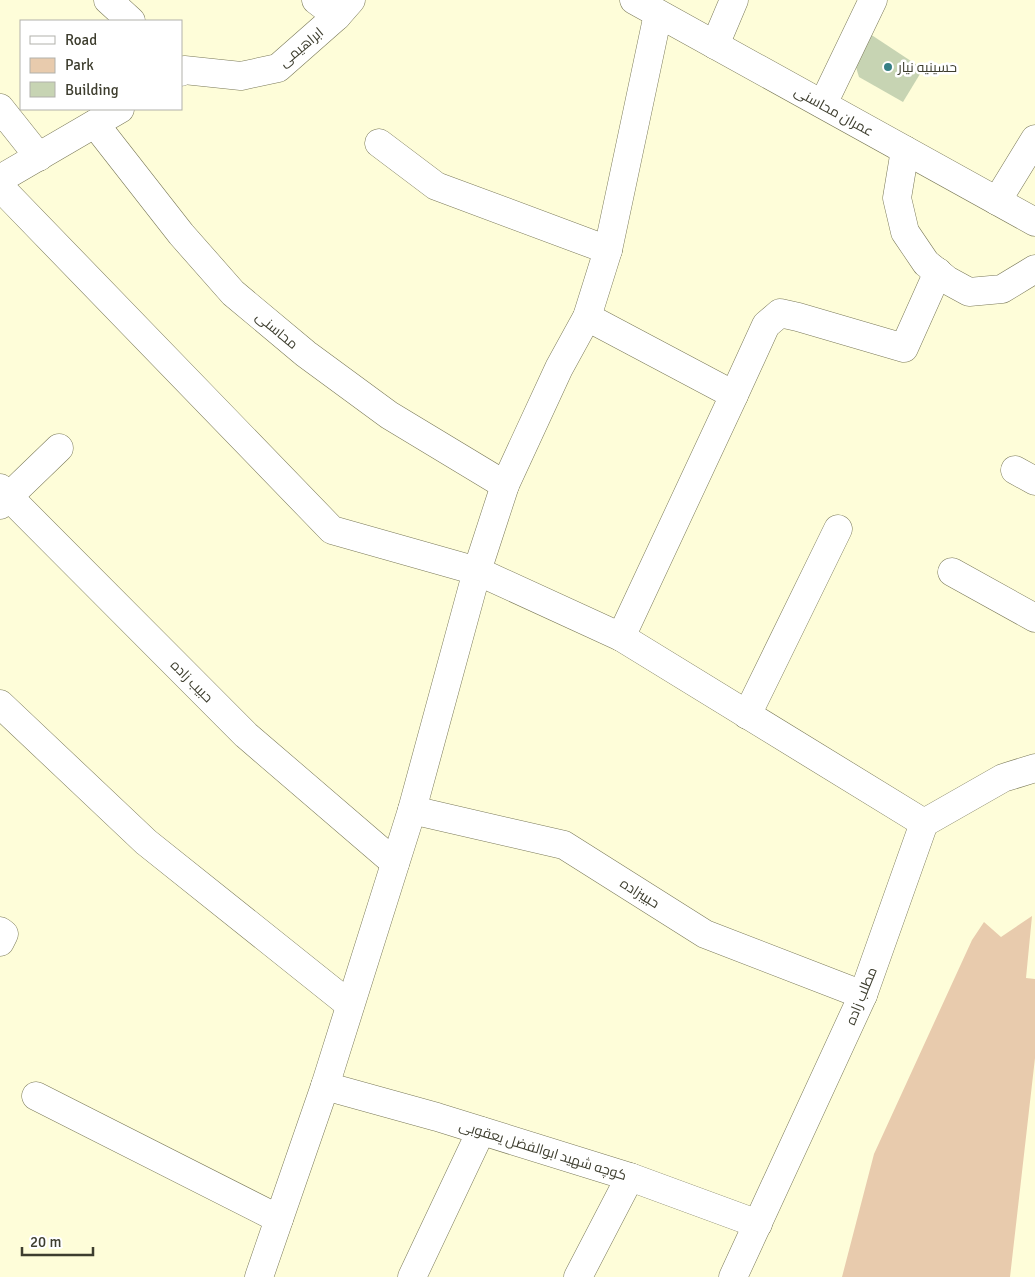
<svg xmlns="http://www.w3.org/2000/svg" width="1035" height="1277" font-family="Signika,Cairo,sans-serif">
<rect width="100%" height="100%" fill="#fefdd9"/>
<path fill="#e8cbad" d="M1032 916 1026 978 1035 979V1058L1010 1277H842L874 1154 972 940 984 922 1001 937Z"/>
<path fill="#c7d4b3" d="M870 34 923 69 903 102 859 77 855 64Z"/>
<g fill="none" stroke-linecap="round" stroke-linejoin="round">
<g stroke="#7a7959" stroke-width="29">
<g id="minor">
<path d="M108 0 131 21"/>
<path d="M316 0 337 16"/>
<path d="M634 0 1035 222"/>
<path d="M715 45 734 0"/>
<path d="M181 72 184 70 241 76 278 68 337 16 351 0"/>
<path d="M823 104 873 0"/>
<path d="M0 108 39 157"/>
<path d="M95 124 181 234 233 293 306 354 389 415 505 485"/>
<path d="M379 143 436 186 608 250"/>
<path d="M905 150 897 198 905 232 926 263 947 280 969 292 1002 289 1035 269"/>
<path d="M0 179 120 109"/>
<path d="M0 187 332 530 477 571 621 637"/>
<path d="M997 201 1035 139"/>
<path d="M587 317 734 395 621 637 924 823"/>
<path d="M734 395 766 325 780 313 798 317 904 348 938 272"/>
<path d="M1015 470 1035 481"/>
<path d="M0 488 246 735 395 863"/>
<path d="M0 505 59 448"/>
<path d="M952 572 1035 618"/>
<path d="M0 704 146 842 350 1005"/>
<path d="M747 715 838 529"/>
<path d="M412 810 564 845 705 934 863 995"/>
<path d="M0 931 4 934 0 942"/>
<path d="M325 1086 437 1117 630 1177 758 1224"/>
<path d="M36 1096 279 1219"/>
<path d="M259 1277 325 1086 412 810 477 571 505 485 559 368 587 317 608 250 658 14"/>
<path d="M412 1277 481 1131"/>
<path d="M578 1277 630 1177"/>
<path d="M733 1277 863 995 924 823 1003 778 1035 768"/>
</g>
</g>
<use href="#minor" stroke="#fff" stroke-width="28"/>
</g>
<circle fill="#367f84" stroke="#fff" stroke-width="2" cx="888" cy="67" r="5"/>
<g text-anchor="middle" stroke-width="5" stroke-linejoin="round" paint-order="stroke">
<g font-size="14" fill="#3d3d2e" stroke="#fff">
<text transform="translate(301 47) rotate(-40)" y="5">ابراهیمی</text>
<text transform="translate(834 111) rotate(29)" y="5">عمران محاسنی</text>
<text transform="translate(277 330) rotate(40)" y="5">محاسنی</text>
<text transform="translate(192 681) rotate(45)" y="5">حبیب زاده</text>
<text transform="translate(640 893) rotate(32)" y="5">حبیبزاده</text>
<text transform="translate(861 996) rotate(-68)" y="5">مطلب زاده</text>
<text transform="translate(543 1150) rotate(17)" y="5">کوچه شهید ابوالفضل یعقوبی</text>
</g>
<g font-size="14" fill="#3d3d2e" stroke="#fff" text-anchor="start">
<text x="898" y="72">حسینیه نیار</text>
</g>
</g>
<rect x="20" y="20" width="162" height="90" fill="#ffffff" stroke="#b1b1ab"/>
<rect x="30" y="36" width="25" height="8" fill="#ffffff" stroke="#b1b1ab"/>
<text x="65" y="45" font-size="15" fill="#3d3d2e">Road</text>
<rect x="30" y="58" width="25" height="15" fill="#e8cbad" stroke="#b1b1ab"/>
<text x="65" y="70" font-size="15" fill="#3d3d2e">Park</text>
<rect x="30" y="82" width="25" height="15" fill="#c7d4b3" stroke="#b1b1ab"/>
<text x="65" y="95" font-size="15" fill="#3d3d2e">Building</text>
<path d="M22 1247v8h71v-8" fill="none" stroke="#3d3d2e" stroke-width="2.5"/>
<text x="30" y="1247" font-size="15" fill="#3d3d2e" stroke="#ffffff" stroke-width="4" paint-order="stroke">20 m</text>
</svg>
